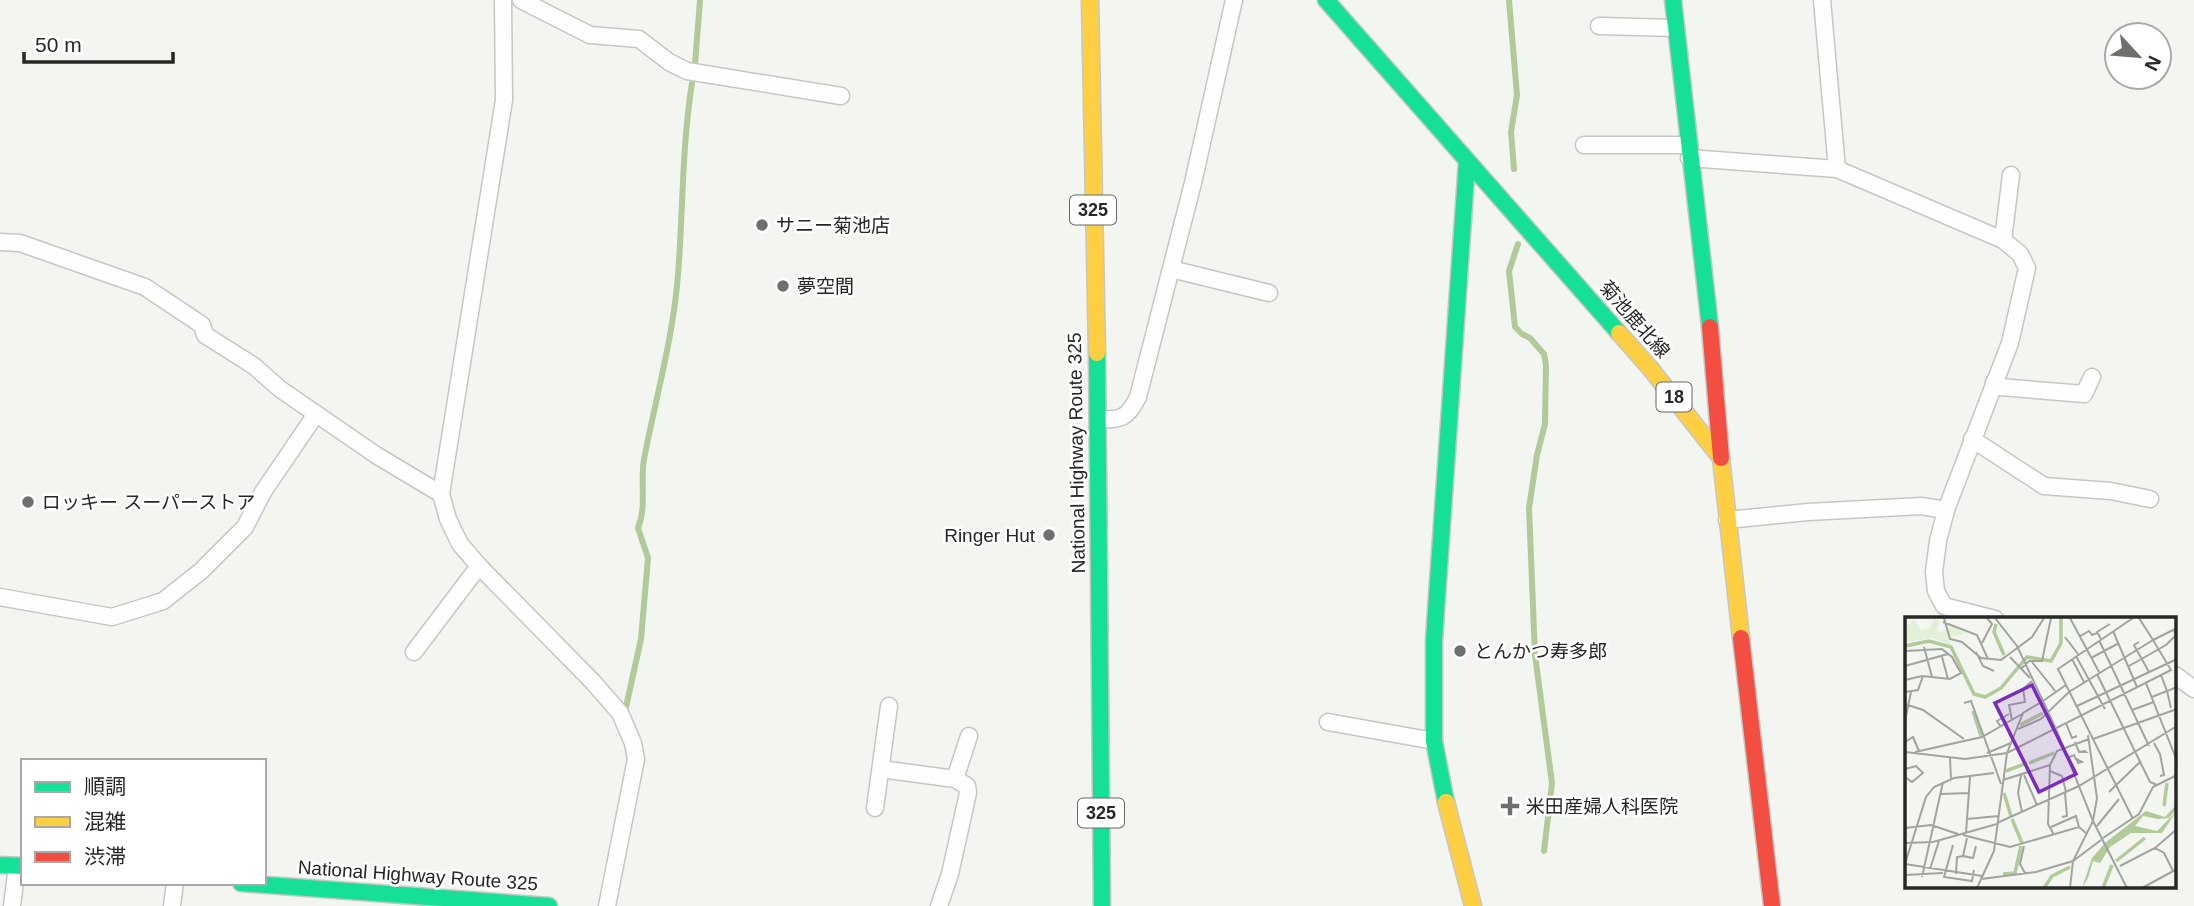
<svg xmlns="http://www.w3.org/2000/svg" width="2194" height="906" font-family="Arial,'Noto Sans JP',sans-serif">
<rect width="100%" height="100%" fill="#f3f5f1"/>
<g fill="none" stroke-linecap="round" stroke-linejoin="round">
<g stroke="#b0ca98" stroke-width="6">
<path d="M1509 0 1517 95 1511 132 1514 169"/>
<path d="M695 64 700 0"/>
<path d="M1518 244 1509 271 1515 327 1522 334 1530 338 1544 354 1546 365 1545 424 1537 455 1529 508 1535 655 1552 783 1544 851"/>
<path d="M626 707 641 639 648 558 638 528C647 506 640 482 644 459 656 397 673 338 678 275 683 211 682 146 692 83"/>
</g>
<g stroke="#c6c7c4" stroke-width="19">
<g id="street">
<path d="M503 0 504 100 441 494 448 519 460 544 479 566 593 682 620 713 633 743 636 759 607 906"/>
<path d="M521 0 590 35 639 39 669 62 687 71 841 96"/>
<path d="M1822 0 1837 169"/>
<path d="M1599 26 1676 28"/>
<path d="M1584 145H1688"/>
<path d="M1689 158 1837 169 2003 240 2020 254 2027 268 2010 343 1946 510 1938 541 1934 572 1936 591 1944 606 1995 619"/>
<path d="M2003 240 2011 175"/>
<path d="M0 242 20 243 145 287 202 325 205 335 254 366 280 389 376 455 441 494"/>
<path d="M1171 269 1269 293"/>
<path d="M1994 382 2000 387 2084 394 2092 377"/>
<path d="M1098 419C1121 420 1127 419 1138 397L1193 183 1234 0"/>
<path d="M1972 439 2044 486 2111 491 2150 499"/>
<path d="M1727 520 1808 512 1921 506 1946 510"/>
<path d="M0 597 112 617 163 601 201 571 245 527 263 492 316 414"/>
<path d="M414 652 479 566"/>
<path d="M2175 675 2194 689"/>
<path d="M1328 722 1434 741"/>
<path d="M881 769 955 779 967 786 968 793 950 874 939 906"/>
<path d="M955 779 969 736"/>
<path d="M875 808 889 706"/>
<path d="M12 906 17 866"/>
<path d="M172 906 175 883"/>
</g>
</g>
<g stroke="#c6c7c4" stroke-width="19">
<g id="fast">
<path d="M1326 0 1619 333"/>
<path d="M1673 0 1710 327"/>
<path d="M1097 353 1102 906"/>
<path d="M1446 802 1434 741V640L1467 161"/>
<path d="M0 865 23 866"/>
<path d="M241 883 549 906"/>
</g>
</g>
<g stroke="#c6c7c4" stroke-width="19">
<g id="slow">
<path d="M1090 0 1097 353"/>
<path d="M1619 333 1650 368 1721 458 1741 638"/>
<path d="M1446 802 1473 906"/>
</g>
</g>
<g stroke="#c6c7c4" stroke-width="19">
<g id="jam">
<path d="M1710 327 1721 458"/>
<path d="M1741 638 1772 906"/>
</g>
</g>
<use href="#street" stroke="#fdfefd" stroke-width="16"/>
<use href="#fast" stroke="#16e098" stroke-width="16"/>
<use href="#slow" stroke="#ffcf43" stroke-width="16"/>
<use href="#jam" stroke="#f24e42" stroke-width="16"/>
</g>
<g fill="#6e706c" stroke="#fff" stroke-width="2.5">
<circle cx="762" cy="225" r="7"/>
<circle cx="783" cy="286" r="7"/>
<circle cx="28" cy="502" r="7"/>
<circle cx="1049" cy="535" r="7"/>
<circle cx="1460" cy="651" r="7"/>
<path d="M1506.5 795.5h7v7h7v7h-7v7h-7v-7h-7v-7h7z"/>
</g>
<g text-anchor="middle" stroke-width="5" stroke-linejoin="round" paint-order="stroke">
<g fill="#fff" stroke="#686866" stroke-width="2">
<rect x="1070" y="195.5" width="46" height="29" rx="5"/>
<rect x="1656.5" y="382.5" width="35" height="29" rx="5"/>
<rect x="1078" y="798.5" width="46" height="29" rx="5"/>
</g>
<g font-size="18" font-weight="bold" fill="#272825">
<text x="1093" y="216">325</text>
<text x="1674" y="403">18</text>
<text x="1101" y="819">325</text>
</g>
<g font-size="19" fill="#272825" stroke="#fff" text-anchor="start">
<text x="776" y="232">サニー菊池店</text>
<text x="797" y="293">夢空間</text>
<text x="42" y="509">ロッキー スーパーストア</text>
<text x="1035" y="542" text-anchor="end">Ringer Hut</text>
<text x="1474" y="658">とんかつ寿多郎</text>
<text x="1526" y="813">米田産婦人科医院</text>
</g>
<g font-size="19" fill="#272825" stroke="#fff">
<text transform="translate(1635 319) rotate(49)" y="7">菊池鹿北線</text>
<text transform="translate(1076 453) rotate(-91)" y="7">National Highway Route 325</text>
<text transform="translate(418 875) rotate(4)" y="7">National Highway Route 325</text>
</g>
</g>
<g transform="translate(1905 617)">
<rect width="271" height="271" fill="#f3f5f1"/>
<path d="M29 1 34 4 32 16 47 10 62 16 43 21 46 28 28 21 0 25V11L9 2 16 14 26 10Z" fill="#e2f0d7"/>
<path d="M271 188 270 194 264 201 253 202 238 199 230 209 252 214 271 195 257 216H226L205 230 195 246 188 244 183 261 177 271 187 241 200 226 241 194 260 200Z" fill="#b0ca98"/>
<path fill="none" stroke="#b0ca98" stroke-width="3.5" d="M91 7 89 15 99 38M0 29 24 24 46 30 69 77 80 80 96 71 122 40 146 44 156 26V1M68 94 76 119M115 108 138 96M124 146 149 136M101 154 122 146M99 176 106 199M259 189 262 166M107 202 117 226M211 244 240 221M98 257 110 256 116 229M139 271 147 259 165 250M198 271 207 248"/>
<path fill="none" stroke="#a1a39f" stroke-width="2" d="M39 1 45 22 57 25 76 41 96 43 127 20 139 1M90 1 112 29 138 84 118 96 102 136M165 1 194 55M228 1 153 52 228 202M234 1 248 23M38 5 72 18 83 42M208 14 232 70M160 20 173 37M174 20 184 14 187 18 192 16M196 22 192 15 205 7M194 23 244 129M234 25 229 28 244 55M77 26 87 7 82 1M19 30 27 60M0 34 37 32 47 40 56 56 45 62 17 59 0 63M71 35 78 49 89 54M171 39 200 92M37 40 43 62M105 40 125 61M186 41 214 26M167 42 179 65M127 45 151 75M0 49 43 37M224 49 261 28 271 18 269 14M116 52 124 44H137L146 1M192 57 245 165 252 168M241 66 272 144M0 75 13 73 18 59M247 80 262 74 256 58M59 86 66 84 96 167M0 87 18 93 59 122M172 89 272 42M266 91 262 74 272 70M227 93 249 85M107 103 104 88 120 85 118 72 127 64M0 104 6 75M161 106 167 121 172 119M96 110 92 104 104 97M150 110 138 84 161 68M113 112 136 102 164 75 248 23M151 112 188 204 222 271M188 122 272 92M0 125 8 120 14 134M170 125 174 135 180 134 181 135H175M249 126 255 137 259 158 255 159M0 135 60 142 102 136 266 53 248 23 272 11M10 135 77 120 117 97M82 136 106 126M45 141 46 163M162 141 169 138 170 141 172 143 173 146 177 145 170 141M145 148 143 207 149 218M0 152 11 149 18 156 7 165 0 160M145 154 157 159 161 175M116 158 113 176 117 195M119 158 132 188M98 163 145 148 152 134 184 122M204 175 236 144M36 177 64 176M157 200 162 199 160 176M62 202 93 199M92 206 174 169 272 109M192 209 214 182M146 210 171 199 174 210M0 211 26 208 53 217M61 216 65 160M58 218 105 230 174 210 181 216M198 221 234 197 248 170 272 158M0 226 28 225 92 207M48 228 39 260 67 264 69 253M119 229 115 247 120 256M250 231 259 236 268 254M58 239 68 241 71 229M0 247 21 180 29 170 49 161 89 156M0 247 77 259M215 249 250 231 272 212M25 252 34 224M51 257 52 240 58 239 62 221M0 258 38 256M17 260 38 165M76 262 131 255 168 244 196 223M72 271 89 234 102 136M165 271 168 244 188 204 192 181 183 118M237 271 272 252"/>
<path fill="#7b2cbf" fill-opacity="0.15" stroke="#7b2cbf" stroke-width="3.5" d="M127 68 171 157 134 175 90 86Z"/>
<rect width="271" height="271" fill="none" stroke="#272825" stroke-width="3.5"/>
</g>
<rect x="21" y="759" width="245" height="126" fill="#ffffff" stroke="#a9a9a8" stroke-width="2"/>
<rect x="35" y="782" width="35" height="10" fill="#16e098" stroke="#a9a9a8" stroke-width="2"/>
<text x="84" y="794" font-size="21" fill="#272825">順調</text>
<rect x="35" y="817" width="35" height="10" fill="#ffcf43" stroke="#a9a9a8" stroke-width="2"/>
<text x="84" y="829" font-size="21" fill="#272825">混雑</text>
<rect x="35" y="852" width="35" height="10" fill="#f24e42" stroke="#a9a9a8" stroke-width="2"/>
<text x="84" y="864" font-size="21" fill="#272825">渋滞</text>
<g transform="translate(2138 56) rotate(116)"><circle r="33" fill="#ffffff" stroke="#a9a9a8" stroke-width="2"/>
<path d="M0-5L12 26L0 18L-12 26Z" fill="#6e706c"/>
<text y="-10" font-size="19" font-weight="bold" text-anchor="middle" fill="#272825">N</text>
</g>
<path d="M24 52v10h149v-10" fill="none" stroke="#272825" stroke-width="3.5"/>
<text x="35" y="52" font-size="21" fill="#272825" stroke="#ffffff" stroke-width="5" paint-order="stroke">50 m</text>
</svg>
